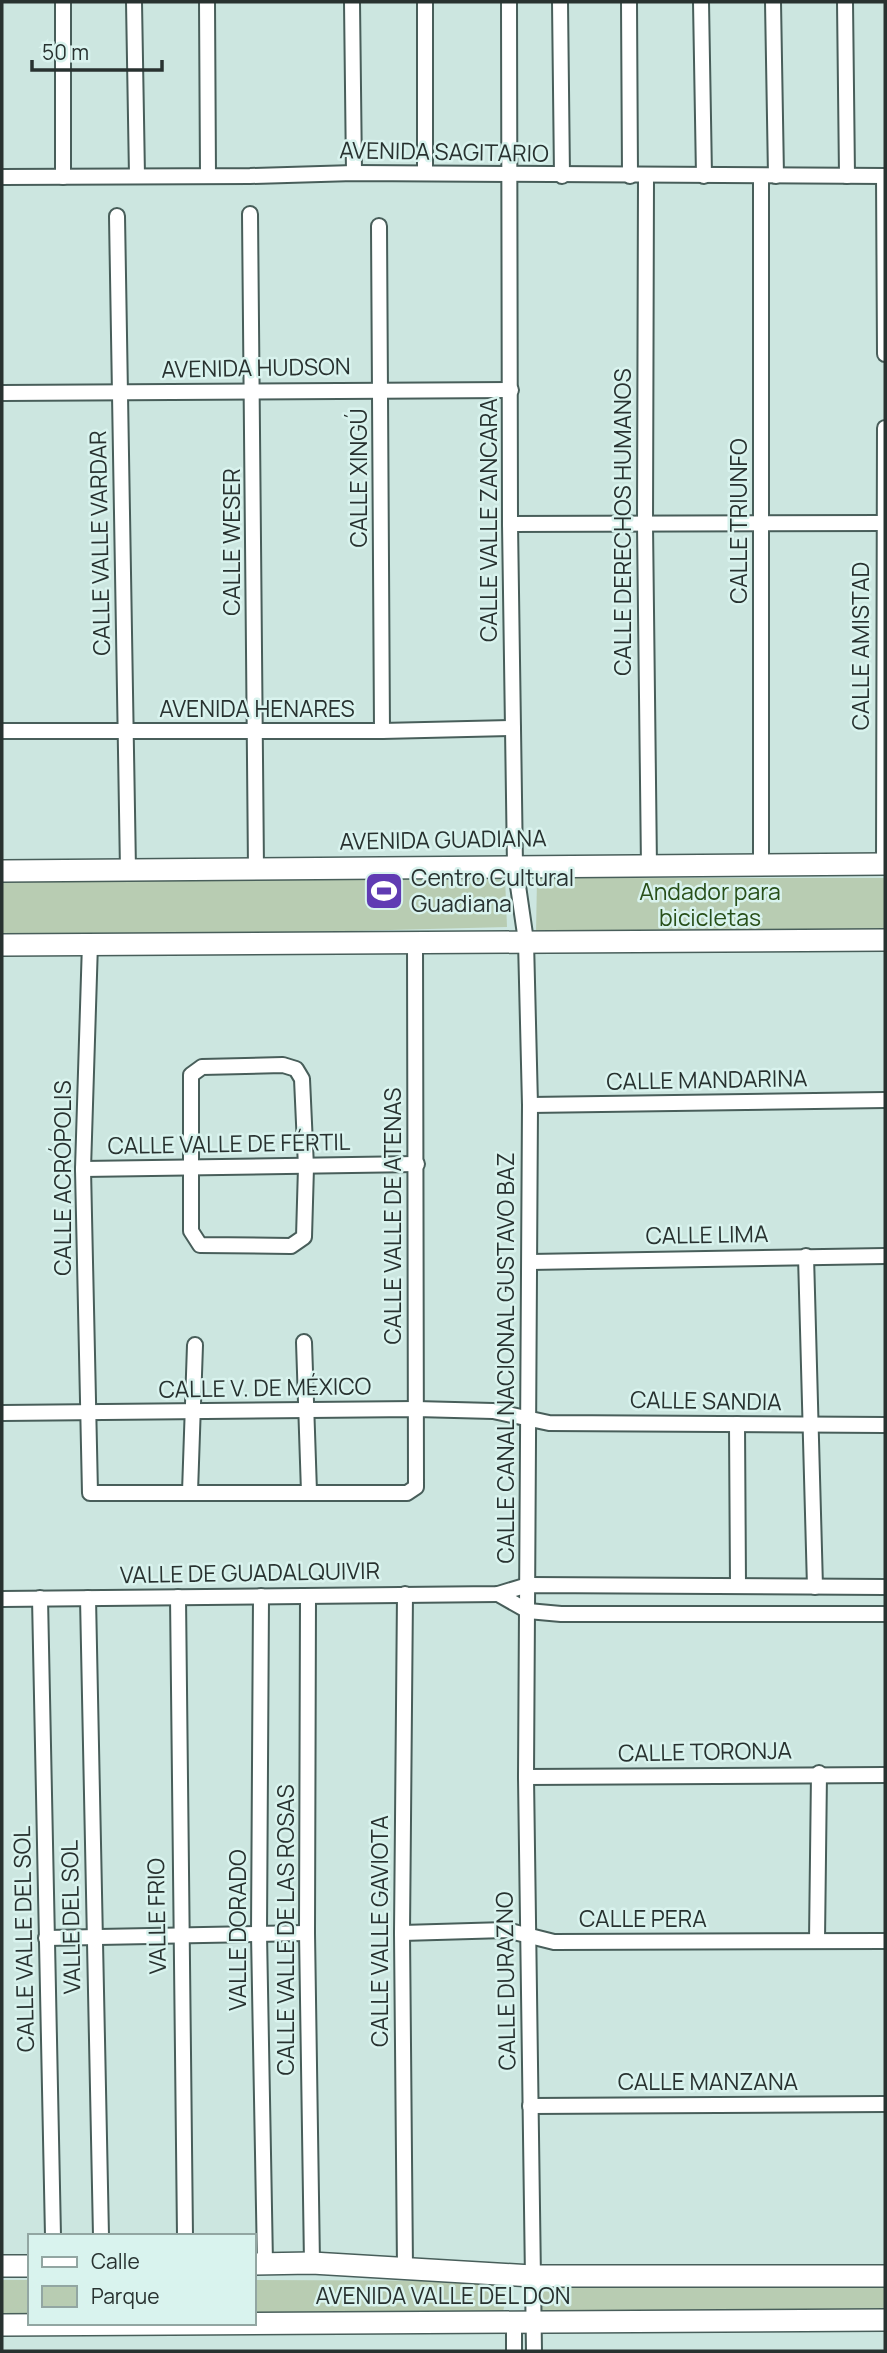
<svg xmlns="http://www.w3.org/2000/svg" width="887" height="2353" font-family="Manrope,sans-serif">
<rect width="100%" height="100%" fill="#cce6e0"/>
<g fill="#b8ccb2">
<path d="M505 877 507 927 2 940V880Z"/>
<path d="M537 878H885V932L536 933Z"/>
<path d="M540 2277 885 2278V2310L539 2311Z"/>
<rect x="2" y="2280" width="28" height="36"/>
<path d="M254 2280 508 2281 503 2313 254 2314Z"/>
</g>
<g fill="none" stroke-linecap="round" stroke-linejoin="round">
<g stroke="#485e5a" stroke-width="18">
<g id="street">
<path d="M63 2V177"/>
<path d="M134 2 137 176"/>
<path d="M207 2 208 176"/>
<path d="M352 2 354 173"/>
<path d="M509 2 510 524 515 865 526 941 530 1105 526 1777 534 2351"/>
<path d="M560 2 562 176"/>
<path d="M629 2 630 176"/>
<path d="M701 2 704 176"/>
<path d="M773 2 776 176"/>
<path d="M845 2 847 176"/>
<path d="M425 173V2"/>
<path d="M646 176 645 525 649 867"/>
<path d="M884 176 885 354"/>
<path d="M2 177 250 176 354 173 885 176"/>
<path d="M250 214 256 869"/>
<path d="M117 216 128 870"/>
<path d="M379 226 382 731"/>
<path d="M2 393 511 390"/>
<path d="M510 524 884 523"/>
<path d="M2 731H382L513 728"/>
<path d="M884 864 885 428"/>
<path d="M761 865V176"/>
<path d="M90 943 83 1169 90 1493H407L416 1487 415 941"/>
<path d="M283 1065 296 1069 302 1079 306 1167 304 1237 291 1246 200 1245 191 1231V1075L202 1067Z"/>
<path d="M530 1105 885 1100"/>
<path d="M83 1169 417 1164"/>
<path d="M806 1256 815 1587"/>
<path d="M530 1262 885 1256"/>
<path d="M304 1342 309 1492"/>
<path d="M2 1413 416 1409 493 1411 549 1423 885 1425"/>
<path d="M737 1424 738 1585"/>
<path d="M190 1492 195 1345"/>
<path d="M405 1594 402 1933 405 2268"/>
<path d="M498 1594 528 1611 561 1614H885"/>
<path d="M261 1596 259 1934 265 2263"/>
<path d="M308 1596 307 1933 312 2263"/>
<path d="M178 1597 185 2236"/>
<path d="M40 1598 53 2236"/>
<path d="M88 1598 101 2236"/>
<path d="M2 1599 498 1594 528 1585 885 1587"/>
<path d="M526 1777 885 1775"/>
<path d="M402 1933 506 1930 554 1942 885 1941"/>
<path d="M46 1938 307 1933"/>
<path d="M817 1941 819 1773"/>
<path d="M530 2106 885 2104"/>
<path d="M514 2322V2351"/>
</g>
</g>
<g stroke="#485e5a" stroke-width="24">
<g id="secondary">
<path d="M2 871 885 864"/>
<path d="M2 945 885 940"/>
<path d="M254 2264 312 2263 532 2276H885"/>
<path d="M2 2266H30"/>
<path d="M2 2325 885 2320"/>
</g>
</g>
<use href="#street" stroke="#fff" stroke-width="14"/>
<use href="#secondary" stroke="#fff" stroke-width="21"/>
</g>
<defs>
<g id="stadium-square" transform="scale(2.0125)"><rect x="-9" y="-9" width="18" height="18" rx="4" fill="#603bb3" stroke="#d9f3ee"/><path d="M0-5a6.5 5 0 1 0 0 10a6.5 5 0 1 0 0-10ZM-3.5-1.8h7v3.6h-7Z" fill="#fff"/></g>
</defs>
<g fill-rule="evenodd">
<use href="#stadium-square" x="384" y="891"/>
</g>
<g text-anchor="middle" stroke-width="5" stroke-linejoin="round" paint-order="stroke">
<g font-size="23" fill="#283230" stroke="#d9f3ee">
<text transform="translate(444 152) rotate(1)" y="8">AVENIDA SAGITARIO</text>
<text transform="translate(256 368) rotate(-1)" y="8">AVENIDA HUDSON</text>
<text transform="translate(359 478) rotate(-90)" y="8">CALLE XINGÚ</text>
<text transform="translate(489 520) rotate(-90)" y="8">CALLE VALLE ZANCARA</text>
<text transform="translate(739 521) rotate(-90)" y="8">CALLE TRIUNFO</text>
<text transform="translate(623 522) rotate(-90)" y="8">CALLE DERECHOS HUMANOS</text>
<text transform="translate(232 542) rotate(-90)" y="8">CALLE WESER</text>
<text transform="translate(100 543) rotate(-91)" y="8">CALLE VALLE VARDAR</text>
<text transform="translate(861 646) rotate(-90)" y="8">CALLE AMISTAD</text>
<text x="257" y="717">AVENIDA HENARES</text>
<text transform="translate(443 840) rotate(-1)" y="8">AVENIDA GUADIANA</text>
<text transform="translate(707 1080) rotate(-1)" y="8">CALLE MANDARINA</text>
<text transform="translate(229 1144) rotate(-1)" y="8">CALLE VALLE DE FÉRTIL</text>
<text transform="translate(63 1178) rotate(-90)" y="8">CALLE ACRÓPOLIS</text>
<text transform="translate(393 1216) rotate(-90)" y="8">CALLE VALLE DE ATENAS</text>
<text transform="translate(707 1235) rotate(-1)" y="8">CALLE LIMA</text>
<text transform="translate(506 1358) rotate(-90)" y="8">CALLE CANAL NACIONAL GUSTAVO BAZ</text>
<text transform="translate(265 1388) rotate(-1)" y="8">CALLE V. DE MÉXICO</text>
<text transform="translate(706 1401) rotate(1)" y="8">CALLE SANDIA</text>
<text transform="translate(250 1573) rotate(-1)" y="8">VALLE DE GUADALQUIVIR</text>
<text transform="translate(705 1752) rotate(-1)" y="8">CALLE TORONJA</text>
<text transform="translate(157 1916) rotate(-91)" y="8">VALLE FRIO</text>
<text transform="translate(71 1917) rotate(-91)" y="8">VALLE DEL SOL</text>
<text x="643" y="1927">CALLE PERA</text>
<text transform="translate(238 1930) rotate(-90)" y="8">VALLE DORADO</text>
<text transform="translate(286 1930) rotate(-90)" y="8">CALLE VALLE DE LAS ROSAS</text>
<text transform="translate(380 1931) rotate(-90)" y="8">CALLE VALLE GAVIOTA</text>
<text transform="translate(24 1939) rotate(-91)" y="8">CALLE VALLE DEL SOL</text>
<text transform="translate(506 1981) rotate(-91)" y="8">CALLE DURAZNO</text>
<text x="708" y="2090">CALLE MANZANA</text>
<text x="443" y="2304">AVENIDA VALLE DEL DON</text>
</g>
<g font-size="23" fill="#283230" stroke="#d9f3ee" text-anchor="start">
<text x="411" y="886">Centro Cultural<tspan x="411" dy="26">Guadiana</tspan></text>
</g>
<g font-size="23" fill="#284f19" stroke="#d9f3ee">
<text x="710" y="900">Andador para<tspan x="710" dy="26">bicicletas</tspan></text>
</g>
</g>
<rect width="887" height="2353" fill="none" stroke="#283230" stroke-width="7"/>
<rect x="28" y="2234" width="228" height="91" fill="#d9f3ee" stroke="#92a6a2" stroke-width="2"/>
<rect x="42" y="2257" width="35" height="10" fill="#ffffff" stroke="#92a6a2" stroke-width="2"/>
<text x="91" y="2269" font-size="21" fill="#283230">Calle</text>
<rect x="42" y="2286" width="35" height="21" fill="#b8ccb2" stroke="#92a6a2" stroke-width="2"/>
<text x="91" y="2304" font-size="21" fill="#283230">Parque</text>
<path d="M32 60v10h130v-10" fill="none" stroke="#283230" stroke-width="3.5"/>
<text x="42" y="60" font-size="21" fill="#283230" stroke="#d9f3ee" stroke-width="5" paint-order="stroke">50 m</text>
</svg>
